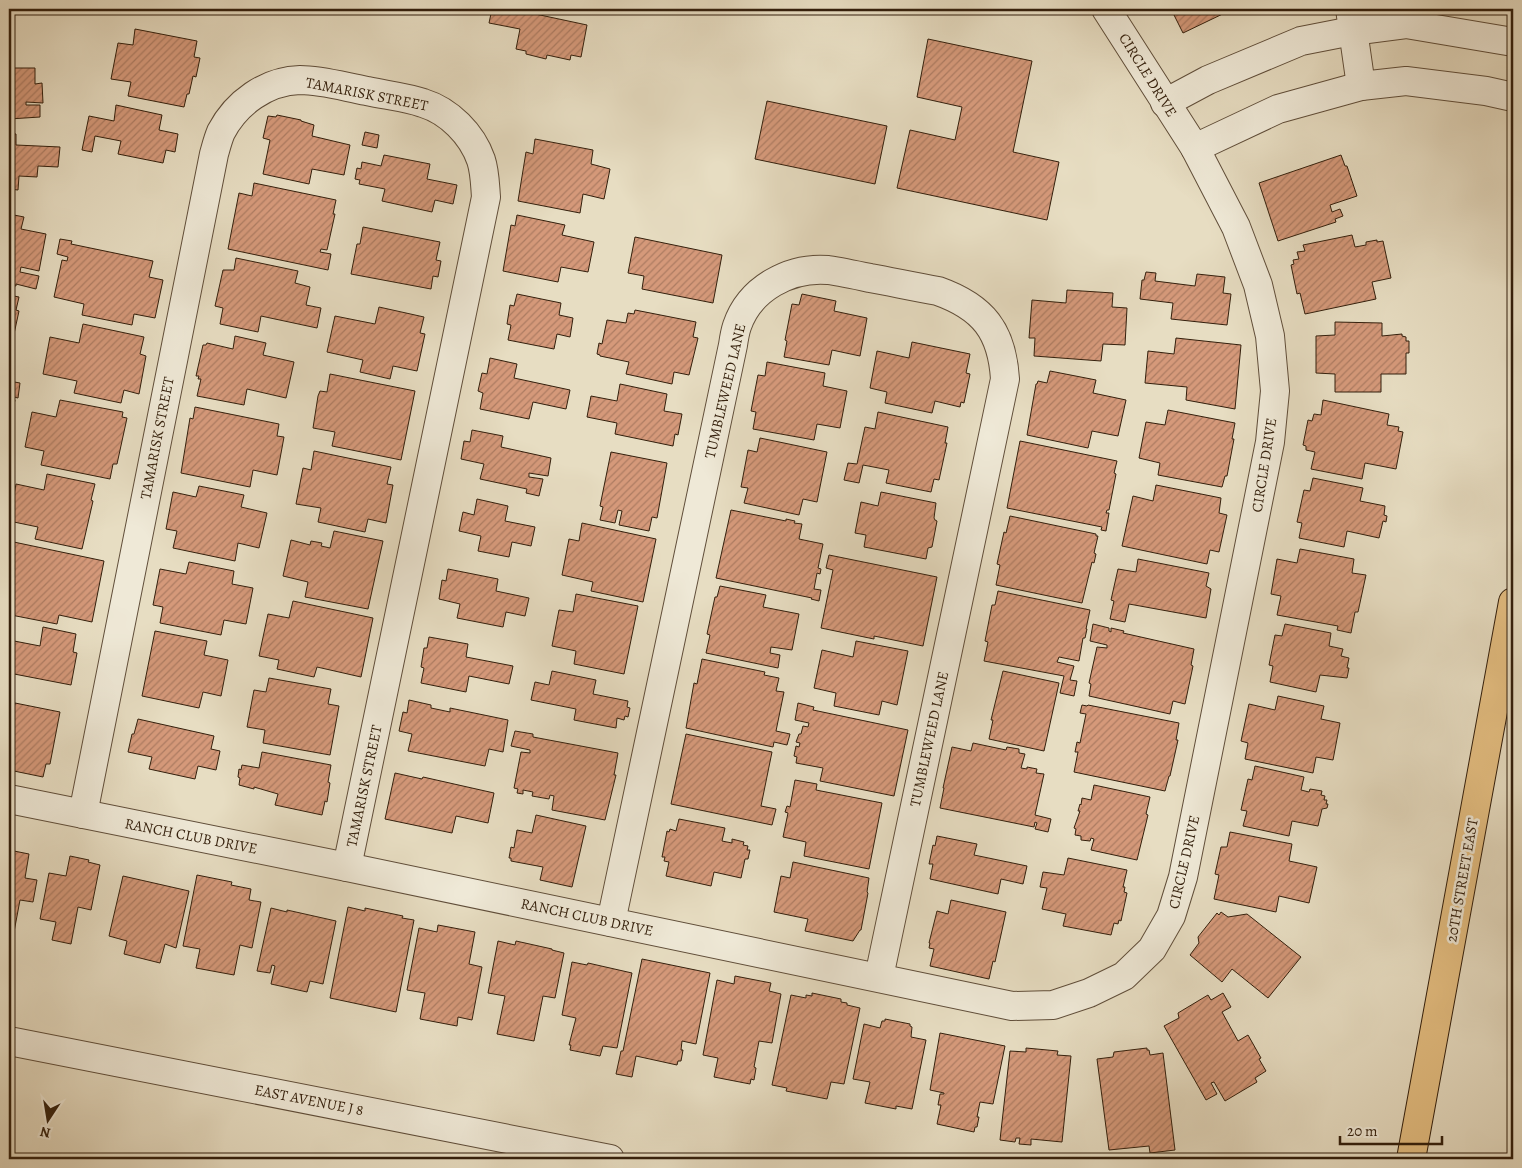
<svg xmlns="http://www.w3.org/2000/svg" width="1522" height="1168" font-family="Alegreya,serif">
<defs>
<pattern id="building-hatch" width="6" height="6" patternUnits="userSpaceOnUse" patternTransform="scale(1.25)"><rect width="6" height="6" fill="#d5997a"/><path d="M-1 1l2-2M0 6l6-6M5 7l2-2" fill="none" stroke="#ad7c62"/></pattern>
</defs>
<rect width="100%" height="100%" fill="#e7ddc2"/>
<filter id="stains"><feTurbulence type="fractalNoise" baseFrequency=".004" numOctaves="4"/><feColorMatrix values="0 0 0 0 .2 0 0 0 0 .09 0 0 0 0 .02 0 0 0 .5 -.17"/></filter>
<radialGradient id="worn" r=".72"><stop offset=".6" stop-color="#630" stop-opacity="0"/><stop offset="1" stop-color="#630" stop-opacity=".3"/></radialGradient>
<g fill="url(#building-hatch)" stroke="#331f0c">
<path d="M492 9H527L526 12 587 25 581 57 571 55 570 60 547 55 546 59 526 54V51L516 49 520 29 489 23Z"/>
<path d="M1171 9H1233L1183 33Z"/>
<path d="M135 29 197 41 194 57 200 58 196 77 193 76 189 94H187L184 107 128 96 131 82 111 79 118 43 133 45Z"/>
<path d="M928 39 1032 61 1013 152 1059 162 1047 220 897 188 910 130 955 140 962 107 917 97Z"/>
<path d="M9 68H35V84L42 83 43 103 26 102V105H40V117L9 119Z"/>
<path d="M767 101 887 126 875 184 755 159Z"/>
<path d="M116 105 162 115 159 130 178 134 175 152 166 150 163 163 118 154 121 141 95 136 92 152 82 150 89 116 114 121Z"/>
<path d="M277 115 301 120V121L314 125 312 136 350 145 344 175 312 169 309 184 263 174 270 140 263 138 268 116 276 117Z"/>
<path d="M365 132 379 135 377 148 362 145Z"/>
<path d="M9 133 16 134V145L60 147 58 167 38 166 37 177 19 176 18 190 9 189Z"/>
<path d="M535 139 593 150 591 164 610 169 604 199 583 194 580 213 518 201 526 152 533 154Z"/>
<path d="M384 155 430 164 427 179 457 185 453 204 435 200 432 212 382 201 385 189 359 184 360 180 355 179 357 168 361 169 362 162 381 166Z"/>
<path d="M1341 155 1345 166H1347L1357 196 1330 205 1332 212 1340 209 1343 216 1335 219 1336 222 1278 241 1259 183Z"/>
<path d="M254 183 336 200 333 214H335L327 250 321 249 320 252 331 254 328 270 228 249 239 193 252 196Z"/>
<path d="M9 214 24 217 21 229 46 234 39 271 21 267 20 272 39 276 36 289 16 284V286L9 285Z"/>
<path d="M517 215 565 225 562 235 594 242 588 272 561 267 558 282 503 271 511 225 515 226Z"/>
<path d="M363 227 440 242 436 260 441 261 438 277 433 276 431 289 351 274 357 244H360Z"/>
<path d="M1352 235 1355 247 1366 245V242L1377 240V242L1383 241 1391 278 1372 282 1376 299 1305 314 1300 293 1297 294 1291 265 1294 264 1293 260 1299 259 1297 252 1305 251 1303 245Z"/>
<path d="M635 237 722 255 713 303 642 289 644 276 628 273Z"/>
<path d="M60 239 72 241 71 244 153 261 149 277 163 280 155 318 134 314 132 325 82 315 84 304 54 297 62 260 67 261 68 257 57 254Z"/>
<path d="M236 258 298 271 295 283 310 287 306 305 321 308 317 328 261 316 258 332 220 324 223 308 215 306 223 270H234Z"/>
<path d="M1146 272 1156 273 1155 281 1195 286 1197 274 1225 277 1223 293 1231 294 1227 325 1171 319 1173 303 1140 299 1142 280H1144Z"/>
<path d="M1067 290 1113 293 1112 307 1127 308 1125 345 1103 344 1101 361 1034 356 1035 338H1029L1032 300 1066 303Z"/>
<path d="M517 294 561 303 559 315 573 318 570 337 557 334 554 349 508 340 511 325 507 324 510 305 514 306Z"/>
<path d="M802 294 836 301 834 311 867 318 860 356 832 350 829 365 784 357 787 341 785 340 792 304 799 305Z"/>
<path d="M9 295 19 297 16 310 19 311 9 357Z"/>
<path d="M379 307 424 317 420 333 425 334 417 371 393 366 390 379 360 372 363 360 327 352 335 316 375 324Z"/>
<path d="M635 310 696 322 693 337 698 338 689 375 674 372 672 384 626 374 629 362 600 356V355L597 354 599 343 602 344 607 320 626 323 628 313 634 314Z"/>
<path d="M1335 322 1382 323V336L1402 334V336L1406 337V341H1409V353H1406V374H1381V392H1335V374L1316 373V336L1335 335Z"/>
<path d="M83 324 144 337 140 354 146 356 139 394 124 390 121 403 74 393 77 381 43 374 50 337 79 343Z"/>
<path d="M235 336 266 343 263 355 294 362 286 398 247 389 244 405 197 396 201 379H198L199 376H196L203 345H206L207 343 233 349Z"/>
<path d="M1176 338 1241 345 1235 409 1186 400 1187 387 1145 383 1148 351 1174 354Z"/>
<path d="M912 342 970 354 966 373 970 374 964 403 961 402 960 407 935 401 932 413 885 403 887 392 870 388 877 351 909 358Z"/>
<path d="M490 358 517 364 514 378 570 390 566 409 533 402 529 419 480 409 483 393 478 391 482 373 487 374Z"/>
<path d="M767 362 825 373 823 386 847 391 840 428 817 424 814 440 753 429 756 412 751 411 758 375 765 376Z"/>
<path d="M1050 371 1096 380 1093 393 1126 400 1118 436 1092 431 1088 448 1027 435 1036 384H1037L1038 381 1047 383Z"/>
<path d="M330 374 415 391 401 460 332 446 335 432 313 428 318 396 320 391 327 392Z"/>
<path d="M9 381 20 383 18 398 14 397V400H15L11 419H9V399L10 397 9 396Z"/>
<path d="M620 384 667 394 664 411 682 414 678 435 675 434 673 446 615 434 617 423 587 417 591 396 617 401Z"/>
<path d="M60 400 123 412 122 417 127 418 117 464H113L110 479 41 465 44 451 25 447 32 412 56 417Z"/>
<path d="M1323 400 1389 414 1387 425 1399 427 1398 431 1403 432 1396 469 1365 463 1362 479 1311 469 1315 452 1306 450V446L1303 445 1308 420 1312 421 1314 414 1321 415Z"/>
<path d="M195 407 279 424 277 436 284 437 277 475 253 470 250 487 181 473 190 418 193 419Z"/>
<path d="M1168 410 1235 423 1232 439H1234L1227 476H1225L1222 487 1158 475 1160 463 1139 458 1146 422 1165 425Z"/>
<path d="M878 412 948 427 945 443H947L939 480 934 479 931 492 886 483 889 470 863 465 859 483 844 480 848 463 857 464 865 427 875 429Z"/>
<path d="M472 430 503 436 501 447 551 458 548 476 529 473V477L543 479 539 496 526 493 527 489 480 479 484 464 461 459 464 441 470 442Z"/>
<path d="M760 438 827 452 817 502 803 499 799 515 744 503 748 488 741 487 748 450 757 452Z"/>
<path d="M1020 441 1117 461 1114 473 1116 474 1109 510H1107L1106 513H1109L1106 531 1101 530 1102 527 1007 508Z"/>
<path d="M314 451 391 467 387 484 393 485 386 523 368 519 365 532 318 522 321 508 296 504 303 468 311 470Z"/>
<path d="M611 452 667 463 657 518 652 517 649 531 619 525 622 511 618 510 615 523 600 520 603 507 600 506Z"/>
<path d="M47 474 95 484 91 500 93 501 82 549 35 539 38 527 9 521 16 484 44 490Z"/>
<path d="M1313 478 1363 488 1360 501 1385 506 1384 515 1387 516 1386 522 1383 521 1379 538 1347 531 1344 547 1299 538 1302 523 1297 522 1304 490 1310 491Z"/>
<path d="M1156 485 1221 498 1219 513 1227 515 1219 552 1210 550 1207 564 1122 546 1133 496 1153 501Z"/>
<path d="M199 486 244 495 241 507 267 513 259 548 238 543 235 561 173 548 177 531 166 529 173 492 196 497Z"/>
<path d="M881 492 936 503 934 518 935 520 937 521 932 547 928 548 926 559 864 547 866 535 855 533 861 502 878 506Z"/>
<path d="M477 499 508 506 505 521 535 527 531 546 512 542 509 557 478 551 481 536 459 531 463 512 474 515Z"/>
<path d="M731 510 786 521V519L795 521 794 523 802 524 799 539 823 544 818 568 821 569 820 574 817 573 814 589 821 590 819 601 811 599 812 598 716 578Z"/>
<path d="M1010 516 1096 534V536H1098L1094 553 1096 554 1094 563 1092 562 1082 603 996 585 1000 565 997 564 1004 532 1006 533Z"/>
<path d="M582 523 656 539 643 602 591 591 593 582 562 575 569 539 579 541Z"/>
<path d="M334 531 383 541 368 609 305 597 308 582 283 576 291 540 310 545 311 541 322 543 321 546 330 548Z"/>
<path d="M9 541 104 561 92 622 59 615 57 624 11 615 13 605 9 604Z"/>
<path d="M1300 549 1354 559 1352 573 1366 575 1358 612H1355L1351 633 1337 630 1338 626 1277 615 1281 596 1271 594 1277 559 1297 563Z"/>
<path d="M829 555 937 577 923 646 874 636V639L821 628 833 570 826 568Z"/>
<path d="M1138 559 1209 573 1206 586 1211 589 1206 618 1129 604 1125 622 1110 619 1114 601 1111 600 1118 569 1136 572Z"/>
<path d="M189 562 234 571 232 584 253 588 246 624 224 620 221 635 160 623 163 607 153 605 160 569 186 574Z"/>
<path d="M448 569 498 579 496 591 529 598 525 616 506 612 503 627 457 618 460 604 439 599 442 580 446 581Z"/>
<path d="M720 586 766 595 763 607 799 614 792 650 771 647 770 653 780 655 778 668 706 653 710 635 707 634 715 597H717Z"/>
<path d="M998 591 1090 610 1086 629H1087L1085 638H1083L1079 661 1059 657 1057 662 1074 666 1070 680 1077 681 1074 696 1060 693 1064 676 984 661 988 642 985 641 992 605H995Z"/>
<path d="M576 594 638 606 624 674 574 664 576 651 552 646 559 610 573 612Z"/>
<path d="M293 601 373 618 361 677 317 667 314 677 277 669 279 660 259 656 268 614 289 618Z"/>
<path d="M1093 624 1109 628V631L1111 632V628L1124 631 1123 633 1194 649 1191 665 1193 666 1185 704 1173 701 1170 714 1089 696 1091 684 1089 683 1097 647 1107 648V645L1090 641Z"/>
<path d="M1285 624 1331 633 1329 646 1343 649 1341 656 1349 658 1347 668H1349L1347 678 1320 675 1316 692 1270 682 1273 666 1269 665 1275 635 1282 636Z"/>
<path d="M43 627 76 634 73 652 77 653 71 685 9 673V640L40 646Z"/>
<path d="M155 631 207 641 204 655 228 660 221 696 203 692 199 708 142 696Z"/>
<path d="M429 637 468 644 466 657 513 666 509 684 469 676 466 692 421 683 424 668 421 667 424 648H427Z"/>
<path d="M856 641 908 651 897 705 882 701 879 715 834 706 836 693 814 688 822 650 853 657Z"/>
<path d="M702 659 765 672 764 675 779 678 776 691 784 692 776 731 790 734 787 745 774 742 773 747 686 728 694 683 697 684Z"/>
<path d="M552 671 596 680 593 694 628 701 627 707 630 708 628 717 625 716 624 720 617 718 616 728 574 720 576 709 531 700 535 682 549 685Z"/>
<path d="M1003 671 1059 683 1044 751 989 739 993 720H991Z"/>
<path d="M269 678 331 689 328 704 339 706 330 755 263 743 265 730 247 727 254 690 266 692Z"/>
<path d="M1278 696 1324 706 1321 719 1340 723 1333 760 1316 757 1313 773 1245 759 1248 743 1241 741 1249 704 1275 710Z"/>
<path d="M409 700 431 705V708L450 712V708L508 720 503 752 489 749 485 766 408 751 412 734 399 731 403 712 407 713Z"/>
<path d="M15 703 60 712 50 764H46L43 777 9 770V718L12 719Z"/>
<path d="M798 703 814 707 813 710 908 730 894 796 820 781 823 768 796 763 797 757 794 756 796 746 799 747 800 743 796 742 799 734H801L803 726 808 727 809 723 795 720Z"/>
<path d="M1082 705 1087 706 1088 705 1179 723 1176 740H1178L1170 776H1169L1165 791 1074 772 1078 752H1075L1077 742 1080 743 1086 714 1080 713Z"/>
<path d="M138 719 214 736 211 749 220 751 216 770 198 766 195 779 149 769 152 757 128 752 132 734H134Z"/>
<path d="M515 731 533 734V737L618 753 614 775H616L605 820 552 810 554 796 550 795 549 799 532 796 533 792 523 790V794L517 793 518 789 514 788 521 752 530 753V750L511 746Z"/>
<path d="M686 734 772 752 761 806 776 809 772 825 671 804Z"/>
<path d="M973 743 1006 750 1007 747 1019 749V753L1025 754 1021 768 1027 769V767L1037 769 1036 773 1044 774 1035 815 1051 819 1048 832 1035 829 1037 823 1035 822 1034 827 940 808 944 788H943L952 747 971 751Z"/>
<path d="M262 752 331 765 328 782 330 783 327 802 325 801 322 815 275 805 278 794 254 787V789L239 785 240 778 238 777 239 769 241 770 242 765 259 768Z"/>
<path d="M1255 766 1304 777 1301 790 1309 792 1310 789 1322 791 1321 795 1325 796 1324 800H1327L1326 804H1328L1327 808 1322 809 1318 826 1292 821 1289 836 1243 826 1247 811 1241 810 1248 779 1252 780Z"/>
<path d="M395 773 422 779 423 777 494 793 488 823 456 816 452 833 385 819Z"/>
<path d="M795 780 817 784 816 790 882 803 869 869 804 856 806 842 783 837 788 813 785 812 787 806 790 807Z"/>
<path d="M1094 785 1150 797 1146 814 1148 815 1137 860 1091 850 1094 839 1091 838 1090 841 1081 840V836L1075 835 1076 829 1074 828 1080 811H1078L1080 804 1081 805 1082 798 1091 800Z"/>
<path d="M536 815 586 826 572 887 540 880 543 867 511 861V858H509L511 847 514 848 517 830 532 833Z"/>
<path d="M679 819 725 828 722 841 732 843V839L744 842 743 845 748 846 747 850H750L748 859H745L741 878 714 872 711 886 666 876 669 862 664 861 665 857H662L667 831 669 832 670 829 676 831Z"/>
<path d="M1230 832 1292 844 1289 861 1317 867 1309 903 1279 896 1276 912 1214 899 1219 875 1215 874 1221 847H1227Z"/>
<path d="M937 836 977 844 974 855 1027 866 1023 884 1001 879 998 894 930 879 933 864H929L933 845 935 846Z"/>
<path d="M9 850 29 854 25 878 37 880 33 902 20 900 11 948H9Z"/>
<path d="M70 856 89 860 88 862 100 865 91 910 78 907 71 944 52 940 56 922 40 919 49 873 66 876Z"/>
<path d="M1068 858 1127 870 1123 887H1125L1124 892 1127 893 1121 921 1119 920 1118 924 1114 923 1111 935 1063 926 1066 914 1042 909 1047 888 1040 887 1043 872 1064 875Z"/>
<path d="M793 862 869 878 867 892 868 893 861 930H860L853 941 805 931 808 919 774 912 781 876 790 878Z"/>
<path d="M197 875 232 882 231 885 251 889 249 900 261 902 252 948 240 945 234 975 196 968 200 949 183 946Z"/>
<path d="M123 876 189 891 176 948 165 944 160 963 124 954 127 941 109 936Z"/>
<path d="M951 900 1006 912 995 962 993 961 989 979 930 966 934 949 929 948 930 943H929L937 911 948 914Z"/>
<path d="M348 907 365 911V908L403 916 402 918 414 920 396 1012 330 998Z"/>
<path d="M271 908 287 912V910L336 921 323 984 310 981 307 992 271 984 275 966 272 965 270 973 257 971Z"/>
<path d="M1221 912 1228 917 1247 914 1301 957 1268 998 1232 969 1222 982 1190 955 1199 943 1198 937 1217 913 1219 915Z"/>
<path d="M438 925 475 932 469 964 482 967 472 1020 458 1017 457 1026 420 1019 425 993 407 990 419 928 437 932Z"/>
<path d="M498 941 515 945 516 941 552 949V950L564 953 555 998 543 996 534 1041 497 1034 505 996 488 993Z"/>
<path d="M642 959 710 973 696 1044 682 1041 681 1050H683L681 1061H678L677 1065 636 1056 632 1077 616 1074 621 1051H623Z"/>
<path d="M572 962 587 965 588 963 632 973 617 1048 603 1046 600 1056 570 1050 571 1045H569L576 1018 562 1015Z"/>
<path d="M735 976 771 983 769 991 781 994 772 1043 759 1041 754 1067 756 1068 754 1080 751 1079 750 1084 714 1077 718 1058 703 1055 717 980 734 984Z"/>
<path d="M812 993 841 999V1002L847 1003V1005L860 1008 844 1084 831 1082 827 1099 786 1091 787 1088 772 1085 791 995 806 998V995L812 996Z"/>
<path d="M1223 993 1231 1007 1222 1012 1238 1041 1248 1035 1261 1058 1259 1059 1266 1071 1255 1078 1257 1082 1225 1101 1214 1082 1211 1083 1217 1094 1206 1100 1164 1026 1179 1018 1178 1013 1208 995 1211 1000Z"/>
<path d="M885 1019 910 1024V1026L912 1027 911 1037 926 1040 912 1109 896 1106V1109L865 1103 870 1082 853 1079 864 1024 880 1028 882 1021H885Z"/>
<path d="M940 1033 1005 1046 993 1104 980 1102 977 1117H979L977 1127H975L974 1132 937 1124 941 1105H938L940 1094H944V1093L930 1090Z"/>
<path d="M1026 1048 1058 1051 1057 1055 1071 1056 1062 1142 1031 1139V1145L1019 1144 1020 1138H1016L1015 1142 1000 1140 1010 1051 1026 1052Z"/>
<path d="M1147 1048V1050H1149L1150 1055 1163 1053 1175 1150 1150 1153 1149 1146 1109 1150 1097 1059 1113 1057 1114 1052Z"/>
</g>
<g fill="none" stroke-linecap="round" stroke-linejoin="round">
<g stroke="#604e3a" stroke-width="30">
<g id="minor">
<path d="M1350 9 1361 86"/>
<path d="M1165 103 1208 80 1301 41 1352 31 1406 24 1513 42"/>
<path d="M1195 148 1278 109 1361 86 1406 81 1486 91 1513 97"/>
<path d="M9 799 347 867 1012 1006 1053 1005 1089 993 1124 976 1152 949 1171 916 1183 877 1270 442 1275 391 1270 336 1258 285 1236 227 1195 148 1106 9"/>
<path d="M83 814 214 154C216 147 218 139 221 132 236 103 266 81 300 80 322 80 345 87 367 91 385 95 406 97 423 103 449 111 472 134 481 160 485 172 485 185 486 197L347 867"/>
<path d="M611 922 733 345C734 338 735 332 737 326 750 288 790 267 828 270 842 272 856 275 870 278 892 282 915 287 938 291 983 307 1002 331 1005 379L879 977"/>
<path d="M9 1041 610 1159"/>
</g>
</g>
<g stroke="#331f0c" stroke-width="30">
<path id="major" d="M1411 1159 1513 602"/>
</g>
<use href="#minor" stroke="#efe9d7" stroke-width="28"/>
<use href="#major" stroke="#e4be81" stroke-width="28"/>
</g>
<g text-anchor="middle" stroke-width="5" stroke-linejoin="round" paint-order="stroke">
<g font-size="15" fill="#331f0c" stroke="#efe9d7">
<text transform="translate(1148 75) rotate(58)" y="5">CIRCLE DRIVE</text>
<text transform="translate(367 94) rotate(11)" y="5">TAMARISK STREET</text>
<text transform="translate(725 391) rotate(-77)" y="5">TUMBLEWEED LANE</text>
<text transform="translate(157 438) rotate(-79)" y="5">TAMARISK STREET</text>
<text transform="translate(1264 465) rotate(-81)" y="5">CIRCLE DRIVE</text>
<text transform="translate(929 739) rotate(-78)" y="5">TUMBLEWEED LANE</text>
<text transform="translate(364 786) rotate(-78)" y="5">TAMARISK STREET</text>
<text transform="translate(191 836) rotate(11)" y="5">RANCH CLUB DRIVE</text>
<text transform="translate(1184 862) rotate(-77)" y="5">CIRCLE DRIVE</text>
<text transform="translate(1462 880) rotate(-80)" y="5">20TH STREET EAST</text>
<text transform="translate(587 917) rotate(12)" y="5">RANCH CLUB DRIVE</text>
<text transform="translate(309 1100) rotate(11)" y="5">EAST AVENUE J 8</text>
</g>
</g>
<rect width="1522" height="1168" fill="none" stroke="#e7ddc2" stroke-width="30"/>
<rect x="10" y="10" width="1502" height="1148" fill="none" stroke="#331f0c" stroke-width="2.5"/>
<rect x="15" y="15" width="1492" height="1138" fill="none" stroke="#331f0c"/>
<g transform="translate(48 1120) rotate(192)" stroke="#efe9d7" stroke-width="4" paint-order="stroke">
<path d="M0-4L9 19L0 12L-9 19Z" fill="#331f0c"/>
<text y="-8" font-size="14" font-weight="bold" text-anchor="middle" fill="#331f0c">N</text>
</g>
<path d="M1340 1136v8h102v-8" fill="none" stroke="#331f0c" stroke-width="2.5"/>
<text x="1347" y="1136" font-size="15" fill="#331f0c" stroke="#efe9d7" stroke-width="4" paint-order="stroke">20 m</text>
<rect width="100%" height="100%" filter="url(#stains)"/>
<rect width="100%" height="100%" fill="url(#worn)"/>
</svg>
